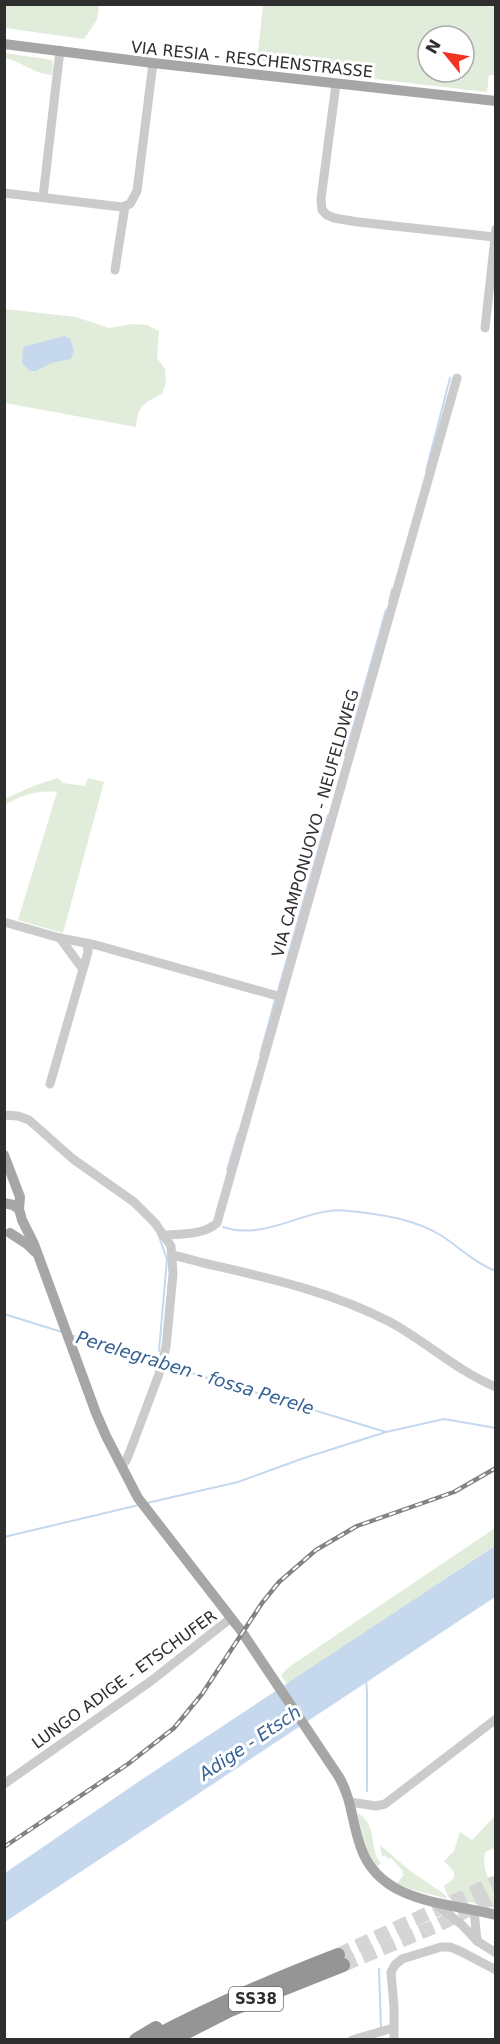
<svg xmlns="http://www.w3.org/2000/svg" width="500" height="2044" font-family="'DejaVu Sans',sans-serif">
<rect width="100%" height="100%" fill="#fff"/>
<g fill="#e1ecda" fill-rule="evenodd">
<path d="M5 4H99V5L97 20 84 39 5 28Z"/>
<path d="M263 5H495V75H489L487 92 366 78V72L257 60ZM428 36H464V72H428Z"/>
<path d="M5 53 52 60 53 67 52 75C31 73 23 62 5 58Z"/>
<path d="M5 309 76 317 109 328 132 324 147 325 159 331 157 358 165 369 166 382 162 394C144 403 138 405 136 427L5 403Z"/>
<path d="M58 778 63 783 85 786 88 778 104 782 63 933 18 920 57 792C39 790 19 795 4 806L5 799 33 786Z"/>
<path d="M495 1528V1546L287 1684 281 1675 289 1667Z"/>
<path d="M357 1813C379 1824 368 1850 381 1863L377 1867 366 1849Z"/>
<path d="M495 1816V1848L485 1852C483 1868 485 1875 495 1887V1907L493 1908 448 1897 444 1886 454 1878V1872L444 1861 454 1851 460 1832 472 1840Z"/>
<path d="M380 1845 409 1870 444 1894 448 1899 410 1889 397 1883 404 1875 402 1873 403 1871 391 1858 389 1859 385 1855 382 1857Z"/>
</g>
<g fill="#c5d8ee">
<path d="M65 336 70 339 74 350 71 359 51 363 36 371H30L22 363 23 349 26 346Z"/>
<path d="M495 1546V1597L5 1922V1873L138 1782Z"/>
</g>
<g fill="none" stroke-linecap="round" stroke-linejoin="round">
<g stroke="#c5d8ee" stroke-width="2">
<path d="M426 471 450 378"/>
<path d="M389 602 392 589"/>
<path d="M345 755 386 610"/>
<path d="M277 994 328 815"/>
<path d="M260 1055 275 1000"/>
<path d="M227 1170 238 1133"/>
<path d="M223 1227C268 1242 307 1205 349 1211 380 1214 415 1219 442 1236 459 1247 476 1264 496 1271"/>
<path d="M158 1234 167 1259 159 1351"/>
<path d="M4 1314 62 1332"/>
<path d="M70 1335 159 1363"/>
<path d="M165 1365 386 1432"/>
<path d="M147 1503 238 1482 304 1458 386 1432 444 1419 496 1428"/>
<path d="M4 1537 139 1505"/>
<path d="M366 1680 367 1692V1791"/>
<path d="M379 1969 381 2028"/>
</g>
<g stroke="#d5d5d5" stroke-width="14" stroke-dasharray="14 7" stroke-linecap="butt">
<path d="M338 1955 496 1882"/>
<path d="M343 1965 436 1926 496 1896"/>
</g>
<g stroke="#cbcbcb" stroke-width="9">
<path d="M336 84 321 199 322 210 327 215 334 218 358 222 494 237"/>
<path d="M4 193 122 207 130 204 137 191 153 63"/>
<path d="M43 197 60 50"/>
<path d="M115 270 125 206"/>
<path d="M485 328 496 229"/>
<path d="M4 922 60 938 96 945 281 997"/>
<path d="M60 938 82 968"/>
<path d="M50 1084 88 952 87 943"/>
<path d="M4 1115 18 1116 29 1120 73 1159 134 1202 155 1223 171 1246 173 1274 166 1347 159 1374 132 1446 126 1461 121 1465"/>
<path d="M164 1235C181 1234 204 1235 217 1223L457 378"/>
<path d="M172 1255C186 1258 199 1262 212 1265 274 1279 334 1293 390 1322 427 1342 457 1371 496 1387"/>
<path d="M4 1784 151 1681 231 1618"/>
<path d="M350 1802 376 1806 385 1804 496 1719"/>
<path d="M434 1902 462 1925 477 1941 496 1953"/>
<path d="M474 1910 477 1941"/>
<path d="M352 2040 393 2028"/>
<path d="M394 2040V2007L391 1972 395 1965 402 1959 441 1947H450L460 1951 496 1970"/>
</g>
<g stroke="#a6a6a6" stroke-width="10">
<path d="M4 44 153 63 496 101"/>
<path d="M4 1155 20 1197 19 1209 22 1220 34 1244 96 1413 106 1436 138 1498 242 1632 339 1777C352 1799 352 1824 361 1848 381 1904 447 1902 496 1915"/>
<path d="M4 1203 13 1205 19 1209"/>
<path d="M10 1233 27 1244 35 1252"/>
</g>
<g stroke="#959595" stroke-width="14">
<path d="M136 2040 156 2028"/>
<path d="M149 2040C210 2007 273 1980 338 1955"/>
<path d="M171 2040 230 2010 343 1965"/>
</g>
<g stroke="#838383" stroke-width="4.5">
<path id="rail" d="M4 1847 128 1764 174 1728 202 1694 262 1603 279 1582 316 1550 357 1526 454 1492 496 1468"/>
</g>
<use href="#rail" stroke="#fff" stroke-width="2" stroke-dasharray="7" stroke-linecap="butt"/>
</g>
<g text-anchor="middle" stroke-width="6" stroke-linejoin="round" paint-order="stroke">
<rect fill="#fff" stroke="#6d6d6d" stroke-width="1.5" x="229" y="1987" width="54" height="24" rx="4.5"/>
<g font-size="15" font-weight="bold" fill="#2e2e2e">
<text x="256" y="2004">SS38</text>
</g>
<g font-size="16" fill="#2e2e2e" stroke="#fff">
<text transform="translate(252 59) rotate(6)" y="6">VIA RESIA - RESCHENSTRASSE</text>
<text transform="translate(315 823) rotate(-74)" y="6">VIA CAMPONUOVO - NEUFELDWEG</text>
<text transform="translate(124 1679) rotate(-36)" y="6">LUNGO ADIGE - ETSCHUFER</text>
</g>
<g font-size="18" font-style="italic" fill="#366295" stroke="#fff">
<text transform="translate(195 1373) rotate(17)" y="6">Perelegraben - fossa Perele</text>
<text transform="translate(250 1743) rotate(-34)" y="6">Adige - Etsch</text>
</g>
</g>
<rect width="500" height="2044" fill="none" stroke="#2e2e2e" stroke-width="12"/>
<g transform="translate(446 54) rotate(300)"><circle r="28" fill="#ffffff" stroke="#ababab" stroke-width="1.5"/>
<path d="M0-4.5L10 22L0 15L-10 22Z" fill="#f13323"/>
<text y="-9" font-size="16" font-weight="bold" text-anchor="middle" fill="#2e2e2e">N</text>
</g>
</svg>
